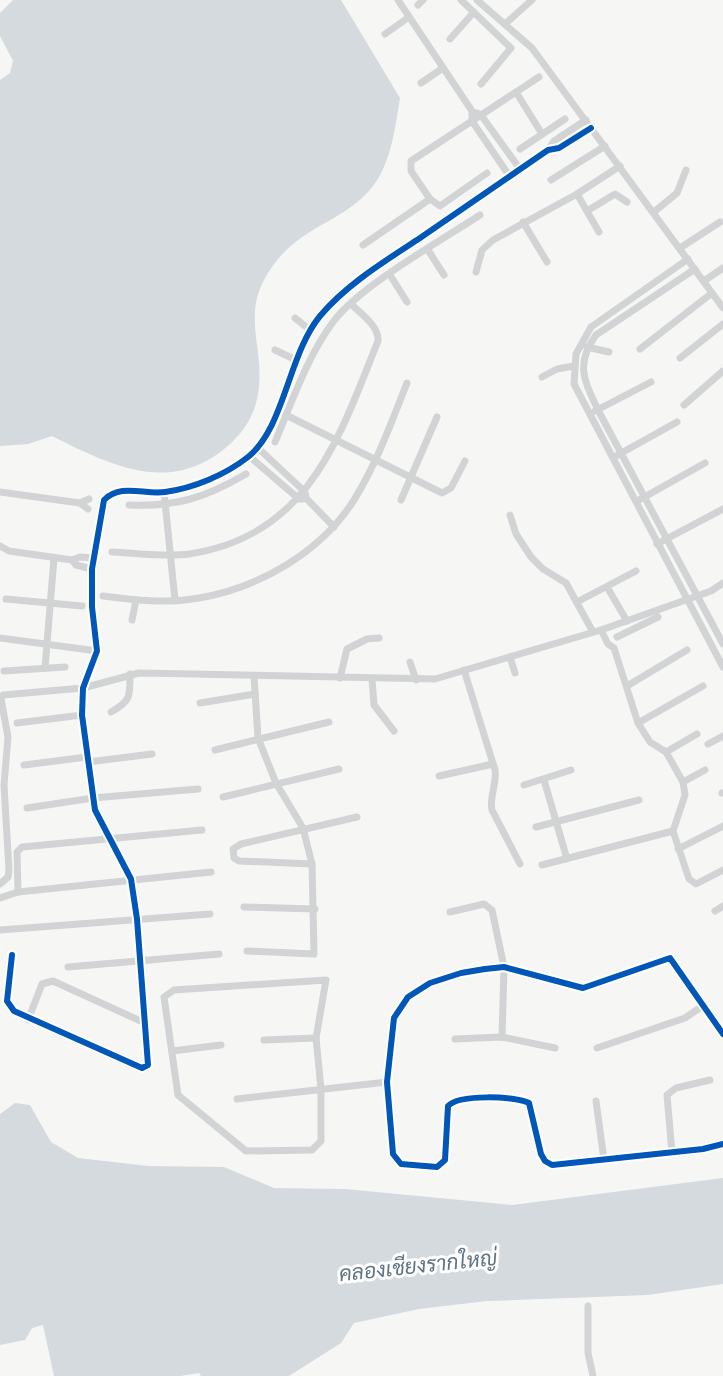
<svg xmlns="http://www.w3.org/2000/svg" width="723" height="1376" font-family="'Work Sans',Sarabun,sans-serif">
<rect width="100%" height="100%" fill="#f6f7f5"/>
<g fill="#d4dade">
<path d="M13 0H341L400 98C395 128 391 168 368 192 337 225 299 226 270 270 241 313 263 342 259 386 257 410 247 429 229 445 171 496 112 466 52 436L28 444 0 446V80L10 73 13 61 0 36V13Z"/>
<path d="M15 1103 30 1105 51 1142 78 1158 148 1166 224 1167 274 1188 345 1189 512 1205 723 1178V1284L648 1295 487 1301 419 1309 354 1323 341 1343 289 1376H201L199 1373 180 1376H54L43 1325 32 1328 25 1340 0 1345V1114Z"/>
</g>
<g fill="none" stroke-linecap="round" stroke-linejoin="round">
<g stroke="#d2d3d4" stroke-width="7">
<path d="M398 0 472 111V121L510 177"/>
<path d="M461 0 511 48 481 84"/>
<path d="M477 0 532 48 723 308"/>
<path d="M418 5 423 0"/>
<path d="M505 24 532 0"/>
<path d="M385 34 409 17"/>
<path d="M450 39 474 12"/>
<path d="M421 83 443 68"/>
<path d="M516 92 542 134"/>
<path d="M477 113 481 115 520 169"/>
<path d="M520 149 565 119"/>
<path d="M548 150 554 141 586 120"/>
<path d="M551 180 605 146"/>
<path d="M577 194 599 232"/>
<path d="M430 199 440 206 487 173"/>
<path d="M587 211 615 194 627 202"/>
<path d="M654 212 677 193 686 170"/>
<path d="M523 222 547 262"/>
<path d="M363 245 430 199 411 171V161L539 77"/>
<path d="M680 248 720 222"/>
<path d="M428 250 444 275"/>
<path d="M688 259 591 327 576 354 574 384 723 667"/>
<path d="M695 269 596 335C575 364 584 380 598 410L723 644"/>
<path d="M476 272 482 250 493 240 577 194 620 166"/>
<path d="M390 275 407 302"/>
<path d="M704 281 723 268"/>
<path d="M295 318 310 330"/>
<path d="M587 347 609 352"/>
<path d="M640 349 712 293"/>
<path d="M275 350 296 360"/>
<path d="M680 358 723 324"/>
<path d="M542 377 557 369 574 366"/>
<path d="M684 405 723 371"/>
<path d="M595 411 651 382"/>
<path d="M286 415 442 493 451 488 465 461"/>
<path d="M275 442C292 402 307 357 333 322 361 285 439 242 480 215"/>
<path d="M258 448 305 492 306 498 334 527"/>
<path d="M249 456 299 499H303"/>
<path d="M616 456 677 422"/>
<path d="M0 492 80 503 88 509"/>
<path d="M164 492 175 600"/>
<path d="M401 500 437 417"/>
<path d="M639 500 705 463"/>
<path d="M80 503 89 499"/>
<path d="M129 505C176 507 205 498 246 474"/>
<path d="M510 515 516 534 531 557 543 569 566 583 593 632"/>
<path d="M657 544 723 509"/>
<path d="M0 546 9 551 72 560 80 557 94 558"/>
<path d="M112 552C137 553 165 557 189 554 309 536 339 438 378 341 379 326 361 314 351 304"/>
<path d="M72 560 76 565 92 569"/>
<path d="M607 587 627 621"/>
<path d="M103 596C134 600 167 604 199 598 259 588 321 552 354 500 377 463 391 423 407 383"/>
<path d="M6 599 82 606"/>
<path d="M577 602 636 571"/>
<path d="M132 620 136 600"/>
<path d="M601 630 608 644 614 648 638 723 650 742 666 752 683 782 685 795 673 831 689 879 696 884 723 870"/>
<path d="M617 637 658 617"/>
<path d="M0 638 97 651"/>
<path d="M510 657 515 673"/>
<path d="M410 662 416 680"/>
<path d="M45 668 54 558"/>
<path d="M464 670 495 770C497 784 489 798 492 810L520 864"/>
<path d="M4 671 65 667"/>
<path d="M340 678 347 649 367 639 379 638"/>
<path d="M372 679 374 705 394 731"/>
<path d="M627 686 687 650"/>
<path d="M200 703 255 694"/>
<path d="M111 712C131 701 130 696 130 674"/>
<path d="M17 723 82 715"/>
<path d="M638 723 703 686"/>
<path d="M708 744 723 736"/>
<path d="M215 750 329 722"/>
<path d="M666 752 697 734"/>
<path d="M88 762 152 754"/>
<path d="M24 765 87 757"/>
<path d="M439 776 493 764"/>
<path d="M544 780 567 859"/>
<path d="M683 782 705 770"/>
<path d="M524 785 571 770"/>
<path d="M722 793H723"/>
<path d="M223 797 339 769"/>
<path d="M27 808 93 798 198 789"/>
<path d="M536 827 639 800"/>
<path d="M678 849 723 826"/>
<path d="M312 864 239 861 234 858 233 849 241 844 357 817"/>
<path d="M542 865 673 831"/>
<path d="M0 884 8 877 9 870 4 785 8 737 1 699 3 695 83 688 139 673 435 679 601 630 711 591 723 583"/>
<path d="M18 892 17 852 22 847 202 830"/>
<path d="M0 898 18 892 211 872"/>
<path d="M244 907 315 909"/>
<path d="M715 911 723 906"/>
<path d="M450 912 484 904 492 910 504 967 502 1037"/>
<path d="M0 930 210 914"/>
<path d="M247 951 314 954 312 864 303 828 276 783 258 738 254 676"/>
<path d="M12 955 7 1001 14 1011 142 1068 148 1065 137 919 131 879 95 810 82 715 83 688 97 651 92 607V569L104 500C121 483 144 495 165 492 194 488 225 475 248 457 285 427 288 355 320 316 347 284 385 261 420 238 462 209 505 180 548 150L559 148 591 128"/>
<path d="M68 967 219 954"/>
<path d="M326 980 316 1038 321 1089V1141L312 1150 246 1151 178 1095 164 997 174 990Z"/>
<path d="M28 1020 42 984 53 981 145 1023"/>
<path d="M723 1034 670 958 583 988 504 967 485 969 461 973 430 983 408 997 394 1018 387 1082 393 1154 401 1164 437 1167 445 1160 448 1106C459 1094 515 1096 529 1103L541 1154 545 1161 552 1165 703 1149 723 1144"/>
<path d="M455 1039 502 1037 555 1048"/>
<path d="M264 1040 316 1038"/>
<path d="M597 1048 685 1018 704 1005"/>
<path d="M172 1051 221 1045"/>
<path d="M237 1099 387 1082"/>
<path d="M596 1101 604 1160"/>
<path d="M672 1153 667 1095 676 1088 710 1080"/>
<path d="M588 1306V1353L593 1376"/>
</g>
<g stroke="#fff" stroke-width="10">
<g id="cycleway">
<path d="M12 955 7 1001 14 1011 142 1068 148 1065 137 919 131 879 95 810 82 715 83 688 97 651 92 607V569L104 500C121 483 144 495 165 492 194 488 225 475 248 457 285 427 288 355 320 316 347 284 385 261 420 238 462 209 505 180 548 150L559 148 591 128"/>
<path d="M723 1034 670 958 583 988 504 967 485 969 461 973 430 983 408 997 394 1018 387 1082 393 1154 401 1164 437 1167 445 1160 448 1106C459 1094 515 1096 529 1103L541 1154 545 1161 552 1165 703 1149 723 1144"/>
</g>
</g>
<use href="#cycleway" stroke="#0057b8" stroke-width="6"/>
</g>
<g text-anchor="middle" stroke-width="6" stroke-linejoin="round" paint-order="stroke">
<g font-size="21" font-style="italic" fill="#5f7484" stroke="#fff">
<text transform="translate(418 1266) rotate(-6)" y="7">คลองเชียงรากใหญ่</text>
</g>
</g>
</svg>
